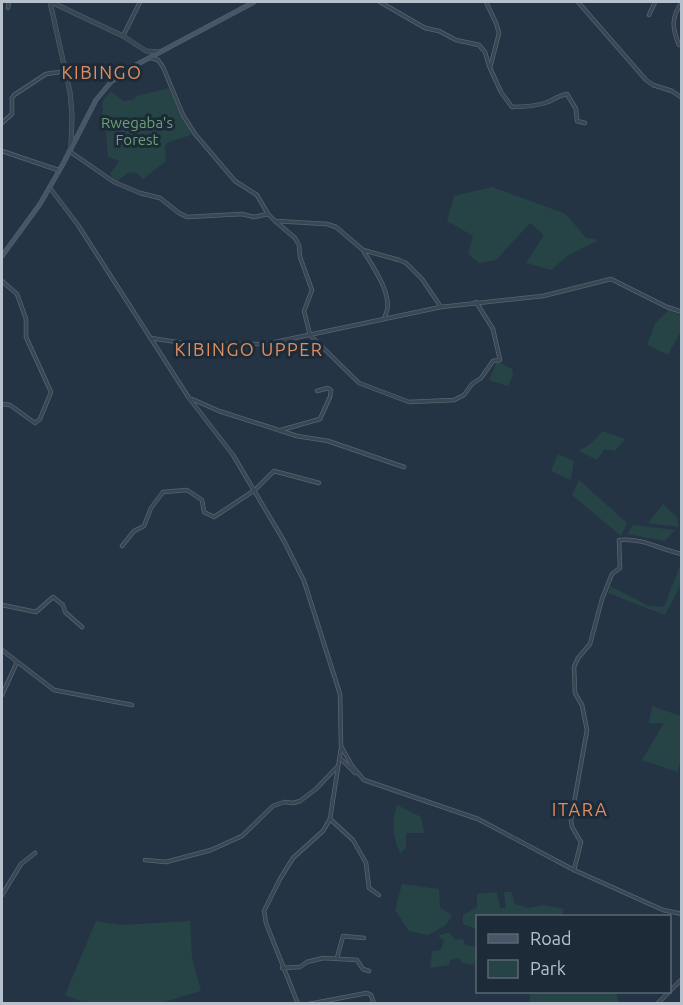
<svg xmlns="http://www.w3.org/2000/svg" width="683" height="1005" font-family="Ubuntu,sans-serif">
<rect width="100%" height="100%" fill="#243444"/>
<g fill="#264445">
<path d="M169 88 181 115 189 126 191 135 169 142 165 145 166 161 143 179 137 173 129 172 116 182 110 174 119 161 108 157 106 133 102 124 103 100 111 91 123 101 133 100 137 96Z"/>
<path d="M492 187 566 214 586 238 599 240 567 256 551 270 526 263 544 235 530 223 496 260 479 263 468 254 473 236 447 221 454 196Z"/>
<path d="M669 310 681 316V330L668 355 647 345 655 324Z"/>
<path d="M497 361 512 369 513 375 508 386 489 380Z"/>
<path d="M603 431 625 439 615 451 605 449 597 460 579 451 589 445Z"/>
<path d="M558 454 574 461 571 480 551 471Z"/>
<path d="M579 480 627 523 621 536 572 495Z"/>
<path d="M663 504 677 517 679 527 648 523Z"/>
<path d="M633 525 675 530 664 541 627 534Z"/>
<path d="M681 563V584L665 615 608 593 610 586 649 606 664 607Z"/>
<path d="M652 706 681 716V756L678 772 642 760 664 723H649Z"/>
<path d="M397 805 421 817 424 833H406V848L400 853C393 837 391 822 397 805Z"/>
<path d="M402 884 439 889 440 908 452 915 446 925 428 935 409 931 395 910Z"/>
<path d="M497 892 500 908H506L504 892H511L515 904 528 908 543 905 564 909 562 916H478L477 936V929L463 924V915L477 907V894Z"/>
<path d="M96 921 121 925 190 921 192 958 201 991 157 1004 85 1003 65 995Z"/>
<path d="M449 932 455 940 463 939 465 945 477 947V959L474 965 462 963 459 958 450 960 449 965 430 968 432 951 441 950 444 940 438 936Z"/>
<path d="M530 992H616L619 1003H530Z"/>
</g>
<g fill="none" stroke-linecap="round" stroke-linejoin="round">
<g stroke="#576471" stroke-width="4.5">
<g id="minor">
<path d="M380 2 425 28 439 31 456 40 479 45 485 52 489 66"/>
<path d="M486 2 496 23 499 33 490 68 501 92 512 107C523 107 537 106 548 102 554 99 560 95 567 94L576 109 577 121 585 123"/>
<path d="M578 2 646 80 653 85 672 91 682 98"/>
<path d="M8 8 9 2"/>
<path d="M649 15 655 2"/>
<path d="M123 36 140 2"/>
<path d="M679 45C672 28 671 17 682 2"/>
<path d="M151 58 158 60 163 67 183 115 195 134 235 181 257 195 268 214 275 221 327 224 336 227 363 250 399 260 406 263 422 279 441 307"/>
<path d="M2 123 12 114V98L14 95 46 74 67 71"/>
<path d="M2 151 58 170"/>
<path d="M69 151 114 182 140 193 160 198 179 213 187 217 242 214 254 217 268 214"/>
<path d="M50 188 78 225 189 398 233 455 284 541 304 581 340 694 341 746 352 766 364 780 478 819 574 870 663 910 682 914"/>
<path d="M275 221 295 238 299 245 300 257 312 290 304 311 310 335 359 383 409 402 454 400 464 395 472 384 481 378 493 361 500 360 493 329 476 302"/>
<path d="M364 252C374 268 395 298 385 316"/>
<path d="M2 281 17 294 26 319V337L51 392 40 419 35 423 10 405 2 404"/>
<path d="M150 338 190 344H266L441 307 543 296 611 279 667 307 682 312"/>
<path d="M192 399 219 411 297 436 328 441 404 467"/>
<path d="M281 430 320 419 330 397 331 390 328 388 317 391"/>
<path d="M122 546 134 531 144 526 151 508 163 492 187 490 202 500 204 512 214 517 255 490 274 471 319 483"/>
<path d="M2 605 36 612 53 597 63 605 65 612 82 627"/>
<path d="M2 650 54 690 132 705"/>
<path d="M2 695 17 662"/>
<path d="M341 759 355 773"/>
<path d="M330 819 353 840 366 863 369 888 379 895"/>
<path d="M145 860 166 862 211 850 242 836 273 806 284 802 294 803 300 801 316 789 337 767"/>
<path d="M574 870 581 842 572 827 571 820 587 730 582 705 575 693 574 667 578 658 590 644 602 599 612 574 620 568 619 540C645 538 657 549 682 554"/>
<path d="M2 895 21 864 35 853"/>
<path d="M337 958 343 936 364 938"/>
<path d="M282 968 300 967 307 962 323 958 357 960 363 969 369 971"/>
<path d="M670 991 682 979"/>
<path d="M298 1004 266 923 264 911 280 879 293 858 323 831 330 819 341 748"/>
<path d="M309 1004 367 993 371 995 374 1004"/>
<path d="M657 1004 669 992"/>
</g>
</g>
<g stroke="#576471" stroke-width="5">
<g id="tertiary">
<path d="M50 2 70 92 72 115 71 146"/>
<path d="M51 2 123 36 146 51 160 52"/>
</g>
</g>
<g stroke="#576471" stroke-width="5">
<path id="secondary" d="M2 256 40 204 63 164 96 100 111 82 134 66 254 2"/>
</g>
<use href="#minor" stroke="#394654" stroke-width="3"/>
<use href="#tertiary" stroke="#394654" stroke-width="4"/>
<use href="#secondary" stroke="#465567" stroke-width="4"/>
</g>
<g text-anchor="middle" stroke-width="6" stroke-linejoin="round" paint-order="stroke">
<g font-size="15" fill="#6ba173" stroke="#1d2b39">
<text x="137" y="128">Rwegaba's<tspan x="137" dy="17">Forest</tspan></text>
</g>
<g font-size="18" letter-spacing="1.5" fill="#e08e5f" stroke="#1d2b39">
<text x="102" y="79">KIBINGO</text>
<text x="249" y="356">KIBINGO UPPER</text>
<text x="580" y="816">ITARA</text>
</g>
</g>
<rect width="683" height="1005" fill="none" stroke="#b6c1cd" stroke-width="6"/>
<rect x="476" y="915" width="195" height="78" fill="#1d2b39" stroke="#5a6774" stroke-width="1.5"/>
<rect x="488" y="934" width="30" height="9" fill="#465567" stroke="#5a6774" stroke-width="1.5"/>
<text x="530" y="945" font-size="18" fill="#b6c1cd">Road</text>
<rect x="488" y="960" width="30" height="18" fill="#264445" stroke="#5a6774" stroke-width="1.5"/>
<text x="530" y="975" font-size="18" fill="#b6c1cd">Park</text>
</svg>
